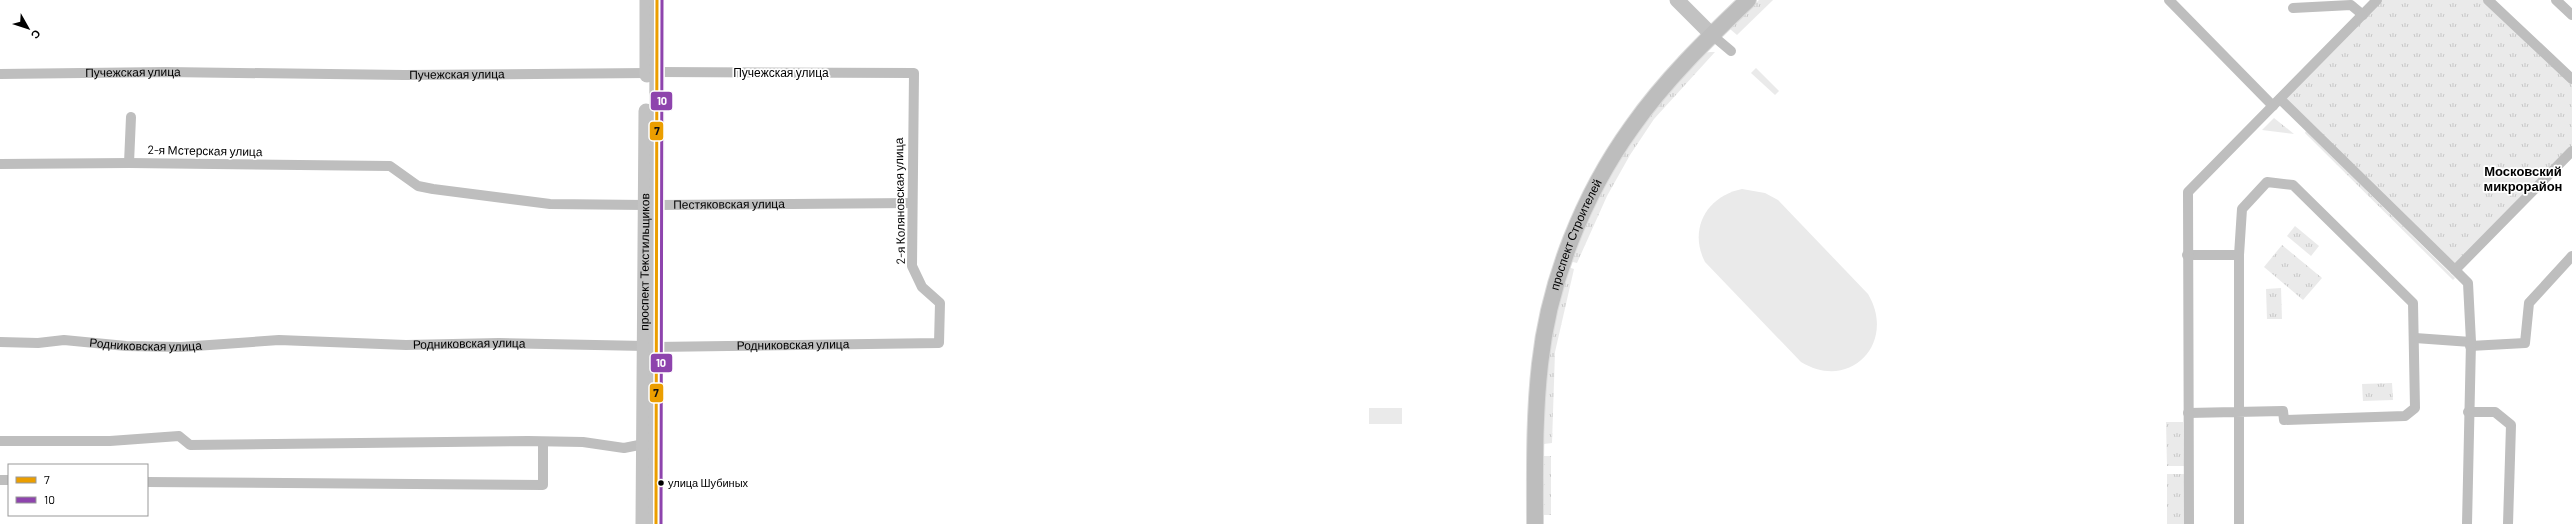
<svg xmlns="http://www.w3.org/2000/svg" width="2572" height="524" font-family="Barlow,sans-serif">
<defs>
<pattern id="grass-tufts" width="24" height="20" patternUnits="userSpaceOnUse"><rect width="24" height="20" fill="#eaeaea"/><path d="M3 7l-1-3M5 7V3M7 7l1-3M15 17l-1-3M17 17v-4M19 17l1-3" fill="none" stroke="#c7c7c7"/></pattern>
</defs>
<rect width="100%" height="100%" fill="#fff"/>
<g fill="url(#grass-tufts)">
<path d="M1759 0H1773L1737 35 1730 29Z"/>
<path d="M2379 0H2487L2572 81V147L2456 267 2283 100Z"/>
<path d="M1710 52H1715L1654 119 1630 155 1607 196 1577 263 1569 261 1588 215 1636 131 1680 78 1704 53Z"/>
<path d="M1756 68 1779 91 1775 95 1751 73Z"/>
<path d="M2274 118 2294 134 2262 130Z"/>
<path d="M2306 131 2455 278 2453 280 2305 133Z"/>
<path d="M2295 226 2319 246 2311 256 2287 236Z"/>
<path d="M2282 245 2322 278 2303 300 2264 267Z"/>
<path d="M1568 267 1574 269 1555 352 1552 443 1544 444 1546 355Z"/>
<path d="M2281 288 2282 319H2267L2266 289Z"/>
<path d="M2392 383 2393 400 2363 401 2362 384Z"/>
<path d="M2166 422H2183L2184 466H2167Z"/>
<path d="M1543 456H1551V515H1542Z"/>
<path d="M2167 474H2184L2185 524H2167Z"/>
</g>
<g fill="#eaeaea">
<path d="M1742 189 1765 193 1778 200 1868 294C1897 343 1850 392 1801 362L1705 262C1688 229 1707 196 1742 189Z"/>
<rect x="1369" y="408" width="33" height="16"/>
</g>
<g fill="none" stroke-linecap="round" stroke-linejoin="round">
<g stroke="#dbdbdb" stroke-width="18">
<g id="primary">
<path id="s6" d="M1535 524C1535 471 1534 417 1540 364 1549 281 1583 195 1632 127 1665 80 1707 39 1748 0"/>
</g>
</g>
<g stroke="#bebebe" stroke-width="10">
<path d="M2169 0 2273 106"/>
<path d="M2488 0 2572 79"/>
<path d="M2556 0 2572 15"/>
<path d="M2293 8 2351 5 2363 15"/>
<path d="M1712 35 1731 51"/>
<path id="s1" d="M0 74 166 72 404 75 647 73"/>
<path d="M2280 99 2455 270"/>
<path d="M129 163 131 117"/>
<path d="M0 164 129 163 390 166 418 186 433 189 550 204 645 205"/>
<path id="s2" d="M656 205 911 203"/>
<path d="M2187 255H2239"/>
<path d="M2415 338 2471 342"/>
<path id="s3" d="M0 342 38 343 64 340 126 346 181 347 279 340 406 345 499 343 645 346"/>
<path d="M2470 346 2525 343 2529 303 2572 256"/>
<path id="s4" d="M655 347 939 343 940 303 922 287 912 266 914 73 658 72"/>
<path d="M2468 412H2495L2511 425 2508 524"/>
<path d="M2188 413 2283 411 2284 420 2405 416 2415 408 2413 303 2293 185 2267 182 2242 209 2239 255V524"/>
<path d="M0 441H110L179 436 190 445 528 441 583 442 624 448 644 444"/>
<path d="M0 480H9"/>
<path d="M147 482 543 485V442"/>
<path d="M2189 524 2188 192 2377 0"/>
<path d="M2467 524 2471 342 2468 283 2455 270 2572 151"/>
</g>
<g stroke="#c2c2c2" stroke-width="15">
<path d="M647 0V75"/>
<path d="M1677 0 1712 35"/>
<path id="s5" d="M643 524 646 111"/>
<path d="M656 524 657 0"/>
</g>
<use href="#primary" stroke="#bdbdbd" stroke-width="16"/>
<g stroke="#fff" stroke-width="6">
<path id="bus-1" d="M656 524 657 0"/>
</g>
<g stroke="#fff" stroke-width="6">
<path id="bus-2" d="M661 524 662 0"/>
</g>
<use href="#bus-1" stroke="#eb9e00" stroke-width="3"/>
<use href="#bus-2" stroke="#8e44ad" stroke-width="3"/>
</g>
<circle fill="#000" stroke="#fff" stroke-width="1.5" cx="661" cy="483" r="3.5"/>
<g text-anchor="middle" stroke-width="3.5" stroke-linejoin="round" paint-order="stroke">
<g font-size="11" fill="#000" stroke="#fff" text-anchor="start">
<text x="668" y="487">улица Шубиных</text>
</g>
<g font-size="12" fill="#000" stroke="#fff">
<text dy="4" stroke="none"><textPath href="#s1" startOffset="133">Пучежская улица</textPath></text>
<text x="781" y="77">Пучежская улица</text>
<text dy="4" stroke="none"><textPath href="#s1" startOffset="457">Пучежская улица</textPath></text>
<text transform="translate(205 151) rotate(1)" y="4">2-я Мстерская улица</text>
<text transform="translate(900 201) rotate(-91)" y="4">2-я Коляновская улица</text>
<text dy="4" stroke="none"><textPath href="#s2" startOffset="73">Пестяковская улица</textPath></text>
<text dy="4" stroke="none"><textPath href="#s6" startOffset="295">проспект Строителей</textPath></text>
<text dy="4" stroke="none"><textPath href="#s5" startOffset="262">проспект Текстильщиков</textPath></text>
<text dy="4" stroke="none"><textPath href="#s3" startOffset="146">Родниковская улица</textPath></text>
<text dy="4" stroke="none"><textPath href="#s3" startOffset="470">Родниковская улица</textPath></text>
<text dy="4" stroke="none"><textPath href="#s4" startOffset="138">Родниковская улица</textPath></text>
</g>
<g font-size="13" font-weight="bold" fill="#000" stroke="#fff">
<text x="2523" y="176">Московский<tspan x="2523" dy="15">микрорайон</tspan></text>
</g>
</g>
<g stroke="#fff" stroke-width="1.5">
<rect x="650" y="91" width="23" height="20" rx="4" fill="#8e44ad"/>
<rect x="649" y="121" width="15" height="20" rx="4" fill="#eb9e00"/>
<rect x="650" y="353" width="23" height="20" rx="4" fill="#8e44ad"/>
<rect x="649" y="383" width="15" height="20" rx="4" fill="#eb9e00"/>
</g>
<g font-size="11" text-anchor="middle" font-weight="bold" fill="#fff">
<text x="662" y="105">10</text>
<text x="661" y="367">10</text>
</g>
<g font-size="11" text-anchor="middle" font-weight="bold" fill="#111">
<text x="657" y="135">7</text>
<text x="656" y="397">7</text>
</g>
<rect x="8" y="464" width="140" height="52" fill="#ffffff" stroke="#999999"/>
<rect x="16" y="477" width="20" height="6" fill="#eb9e00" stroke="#999999"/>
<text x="44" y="484" font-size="12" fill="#000000">7</text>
<rect x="16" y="497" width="20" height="6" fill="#8e44ad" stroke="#999999"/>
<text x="44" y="504" font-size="12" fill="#000000">10</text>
<g transform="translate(28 28) rotate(129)" stroke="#ffffff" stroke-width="3" paint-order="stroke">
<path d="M0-3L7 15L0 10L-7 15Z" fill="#000000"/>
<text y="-6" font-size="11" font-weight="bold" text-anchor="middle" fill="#000000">С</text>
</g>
</svg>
